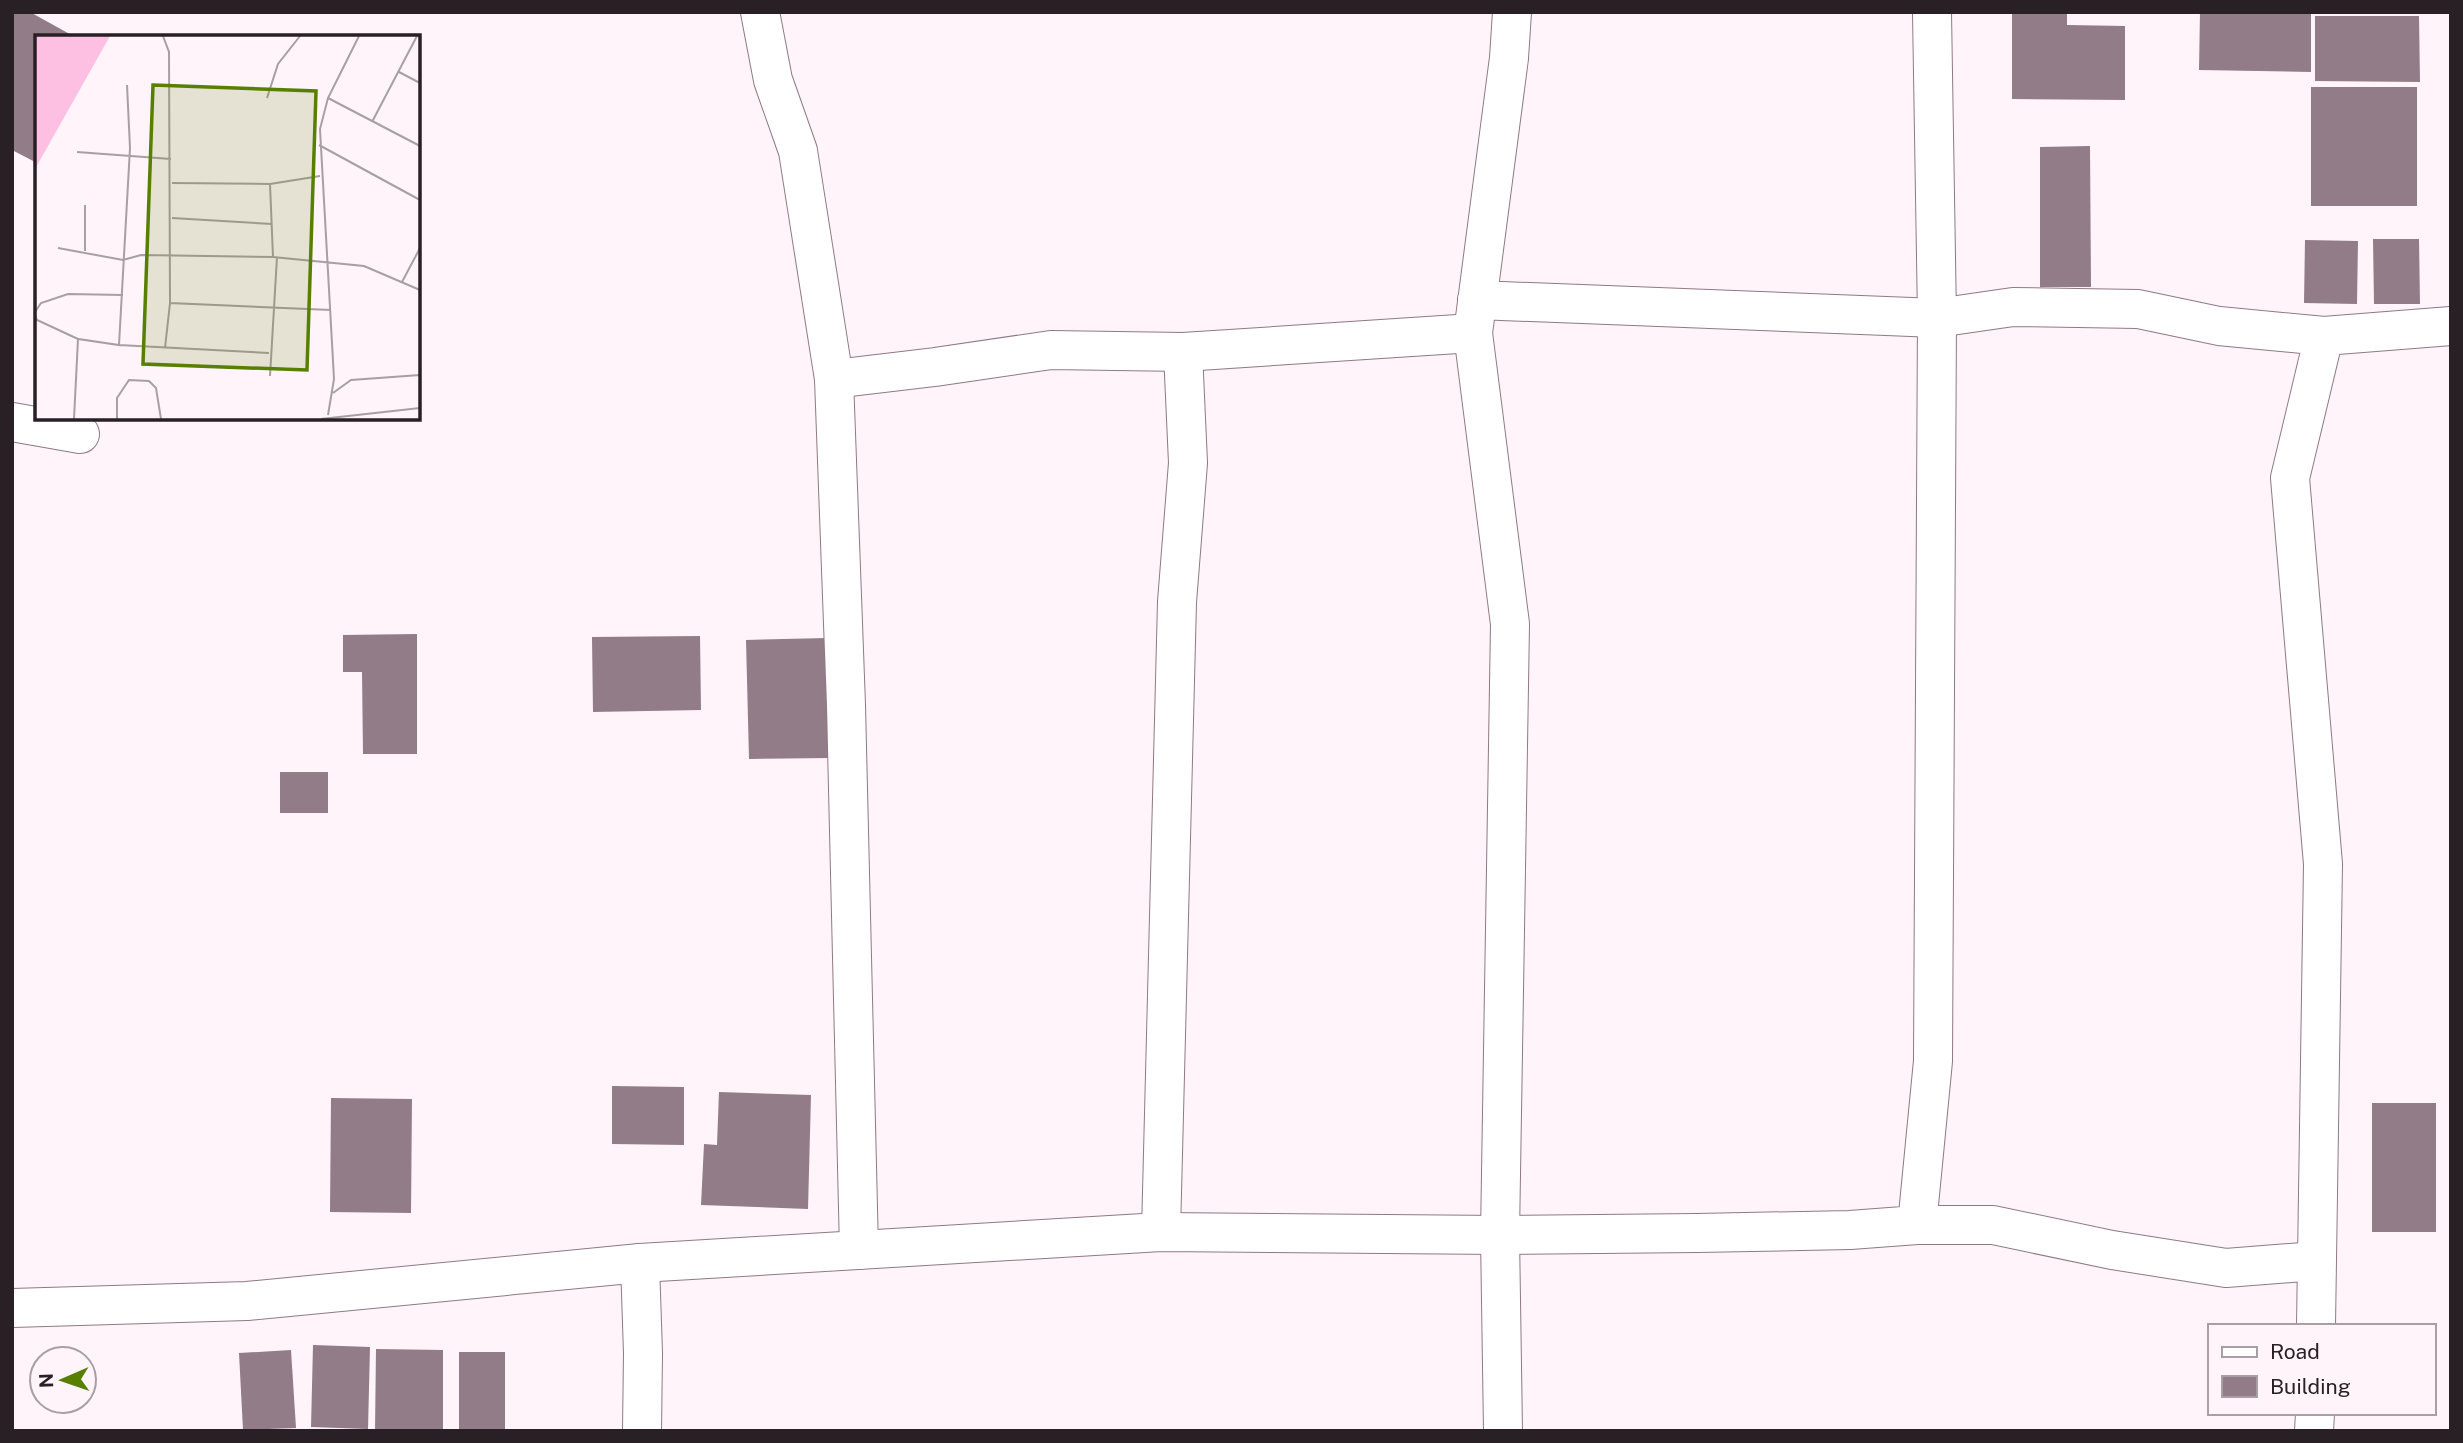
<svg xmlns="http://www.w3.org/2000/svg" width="2463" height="1443" font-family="'Public Sans',sans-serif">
<rect width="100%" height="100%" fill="#fef4f9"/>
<g fill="#917c88">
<path d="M12 12H30L75 37H37V163L12 150Z"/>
<path d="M2012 12H2067V25L2125 26V100L2012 99Z"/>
<path d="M2200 12H2311V72L2199 70Z"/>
<path d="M2315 16H2419L2420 82 2315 81Z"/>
<rect x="2311" y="87" width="106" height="119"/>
<path d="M2090 146 2091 287H2040V147Z"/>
<path d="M2373 239H2419L2420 304H2374Z"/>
<path d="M2305 240 2358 241 2357 304 2304 303Z"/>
<path d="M417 634V754H363L362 672H343V635Z"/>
<path d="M700 636 701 710 593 712 592 637Z"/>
<path d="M827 638 829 758 749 759 746 640Z"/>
<rect x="280" y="772" width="48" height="41"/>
<path d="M612 1086 684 1087V1145L612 1144Z"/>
<path d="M719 1092 811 1095 808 1209 701 1205 704 1144 717 1145Z"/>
<path d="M331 1098 412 1099 411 1213 330 1212Z"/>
<rect x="2372" y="1103" width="64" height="129"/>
<path d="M313 1345 370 1347 368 1429 311 1427Z"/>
<path d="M376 1349 443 1350V1431H375Z"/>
<path d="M291 1350 296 1428 243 1430 239 1353Z"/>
<rect x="459" y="1352" width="46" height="79"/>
</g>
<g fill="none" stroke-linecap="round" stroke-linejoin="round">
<g stroke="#8e7985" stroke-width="40">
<g id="minor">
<path d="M760 12 773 80 798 151 834 379"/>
<path d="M1477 300 1937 318 2013 307 2138 309 2219 326 2324 336 2451 326"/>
<path d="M12 422 80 434"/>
<path d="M1917 1225H1993L2112 1250 2226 1268 2316 1261"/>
<path d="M1161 1232 1177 602 1188 463 1183 352"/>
<path d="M859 1250 846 705 834 379 935 367 1051 350 1183 352 1473 333"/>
<path d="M640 1263 643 1353 642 1431"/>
<path d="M12 1308 247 1301 640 1263 1161 1232 1500 1235 1697 1233 1850 1230 1917 1225 1933 1061 1937 318 1932 12"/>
<path d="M2316 1326 2323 864 2290 478 2324 336"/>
<path d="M1503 1431 1500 1235 1510 624 1473 333 1509 58 1512 12"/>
<path d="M2314 1431 2315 1413"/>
</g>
</g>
<use href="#minor" stroke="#fff" stroke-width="38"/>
</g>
<g transform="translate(35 35)">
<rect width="385" height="385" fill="#fef4f9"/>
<path d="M0 1H75L0 134Z" fill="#fdbfe2"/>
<path fill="none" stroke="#a89fa4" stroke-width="2" d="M128 1 134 17 135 268 296 275M364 37 385 48M232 63 243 29 265 1M293 63 385 111M337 87 382 1M284 110 385 165M42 117 136 124M137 148 235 149 238 222M235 149 285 141M50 170V216M137 183 237 189M23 213 88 225 106 220 238 222 329 231 385 255M367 247 385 213M0 277 6 268 33 259 88 260M0 280 2 285 43 304M84 310 234 318M130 313 135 268M235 341 242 222M298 358 316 345 385 340M293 380 299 344 285 94 293 63 324 1M39 384 43 304 84 310 95 113 92 50M82 384V363L94 345 114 346 121 353 126 384M286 384 385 373"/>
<path fill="#577f00" fill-opacity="0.15" stroke="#577f00" stroke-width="3.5" d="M118 50 281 56 272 335 108 329Z"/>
<rect width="385" height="385" fill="none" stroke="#282025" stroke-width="3.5"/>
</g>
<rect width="2463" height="1443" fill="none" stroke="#282025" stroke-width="28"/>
<rect x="2208" y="1324" width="228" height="91" fill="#fef4f9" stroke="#a89fa4" stroke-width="2"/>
<rect x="2222" y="1347" width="35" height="10" fill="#ffffff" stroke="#a89fa4" stroke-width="2"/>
<text x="2270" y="1359" font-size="21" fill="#282025">Road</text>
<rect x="2222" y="1376" width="35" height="21" fill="#917c88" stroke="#a89fa4" stroke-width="2"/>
<text x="2270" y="1394" font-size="21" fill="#282025">Building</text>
<g transform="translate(63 1380) rotate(268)"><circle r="33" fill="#fef4f9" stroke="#a89fa4" stroke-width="2"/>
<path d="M0-5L12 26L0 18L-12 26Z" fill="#577f00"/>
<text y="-10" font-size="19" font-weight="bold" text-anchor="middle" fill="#282025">N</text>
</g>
</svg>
